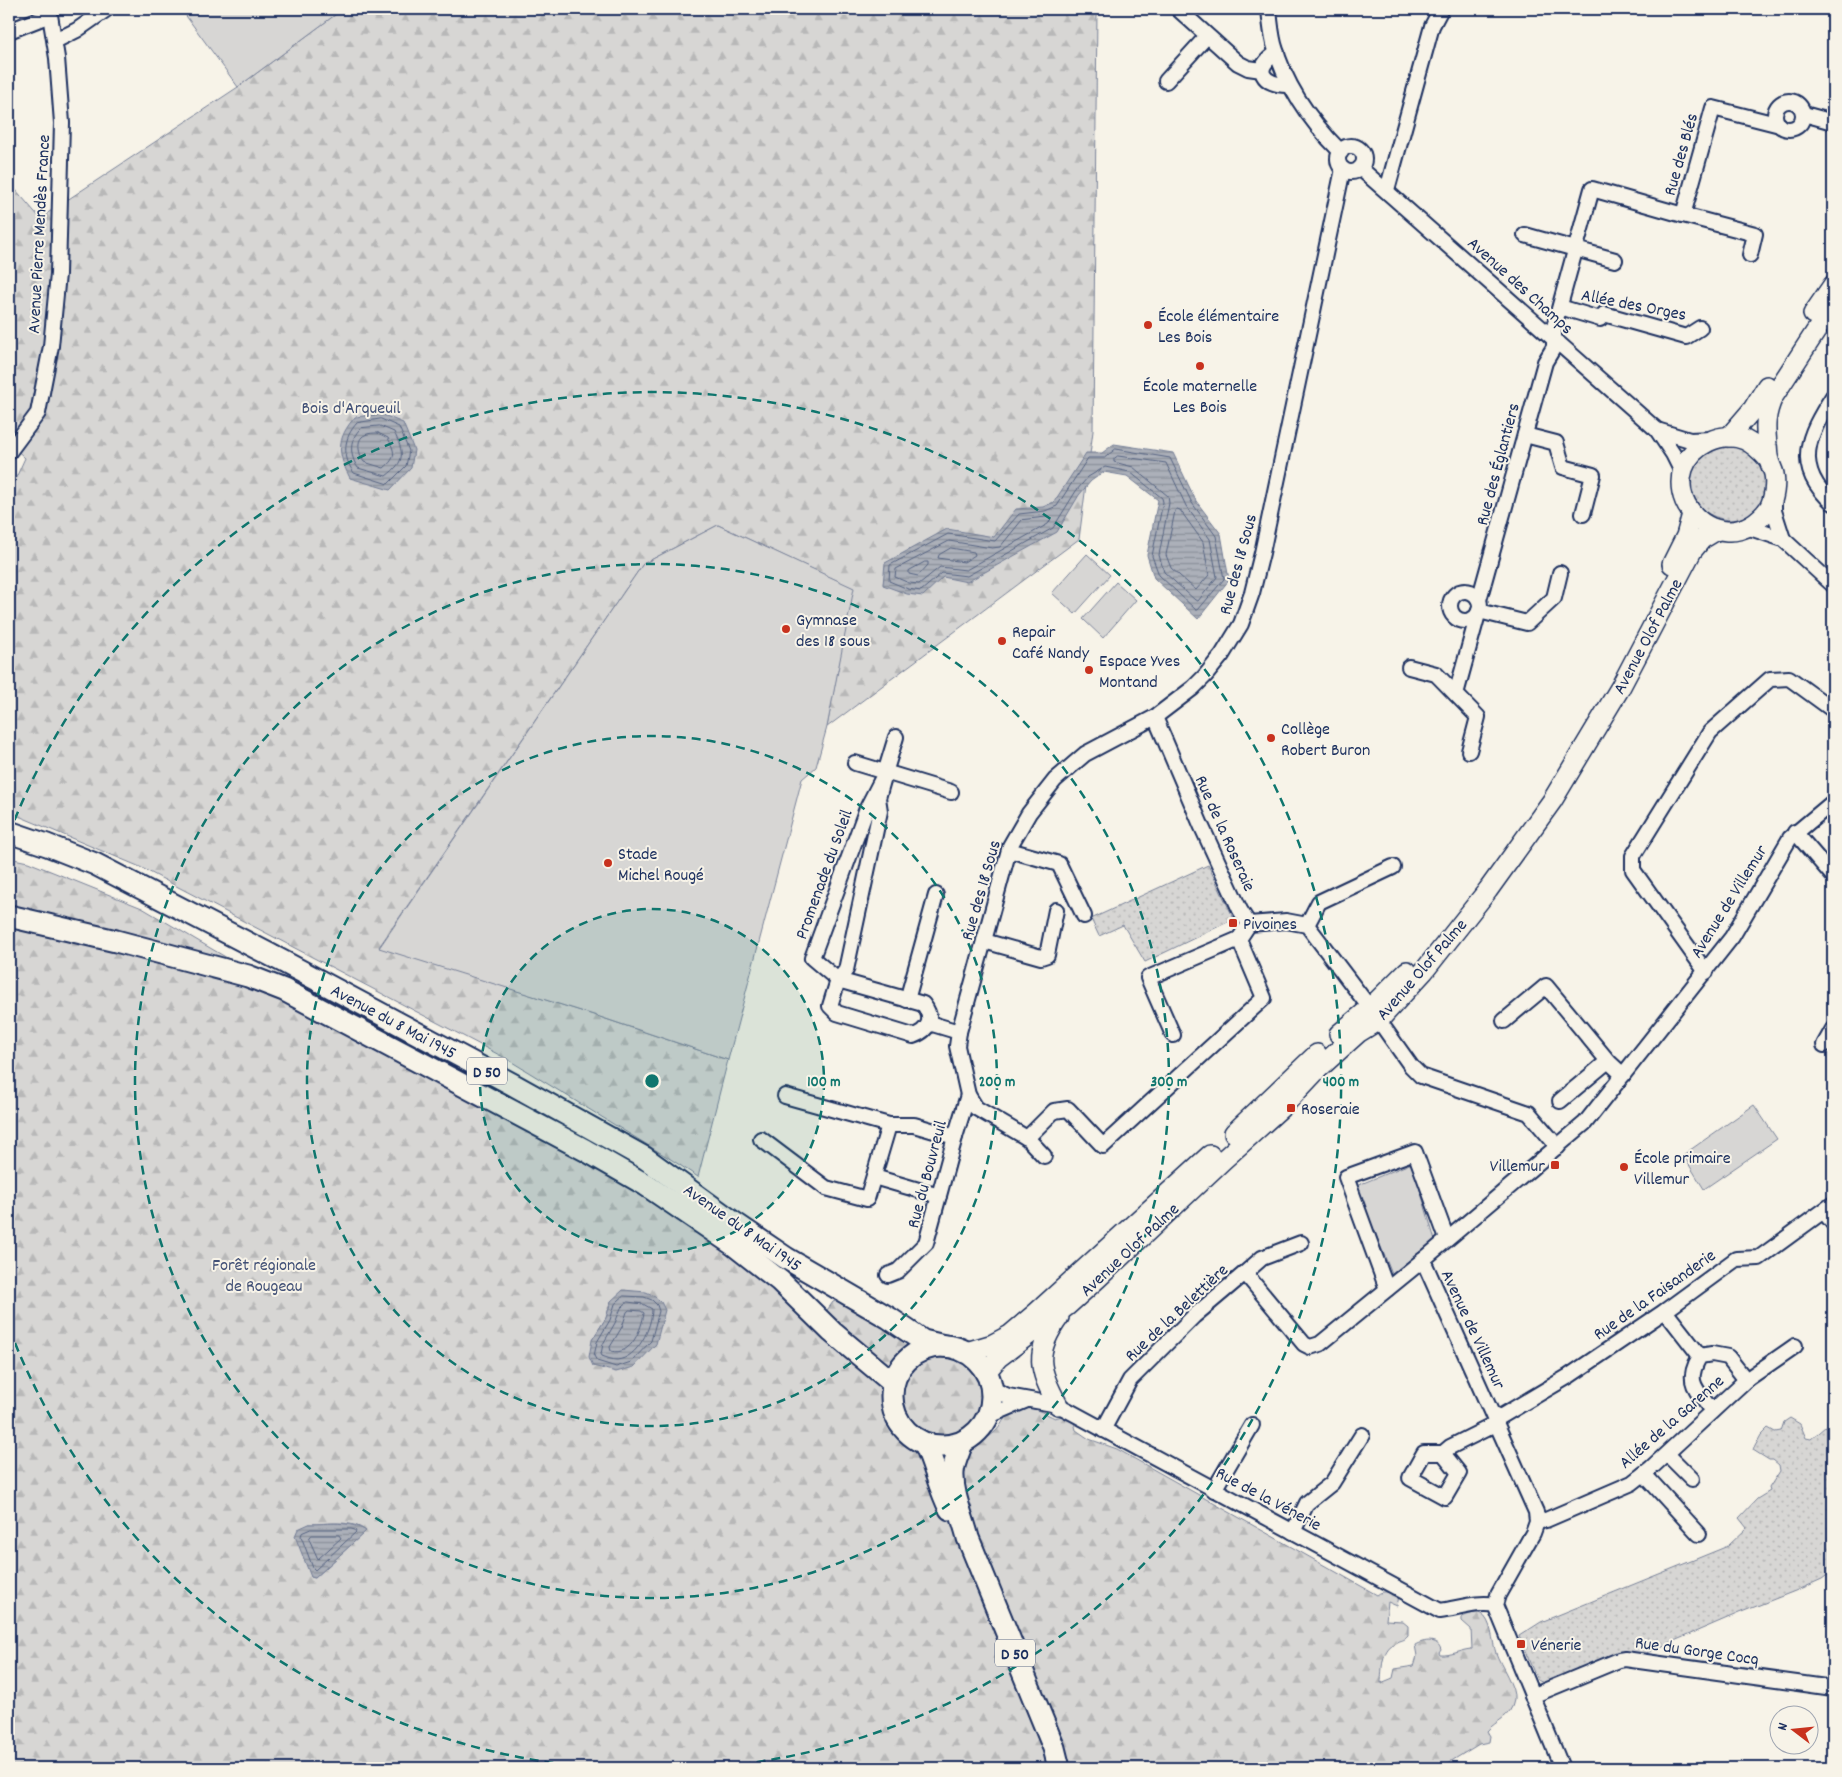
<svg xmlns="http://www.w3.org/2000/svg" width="1842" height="1777" font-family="Dekko,sans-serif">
<defs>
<pattern id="grass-dots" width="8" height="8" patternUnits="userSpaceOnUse" patternTransform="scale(1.25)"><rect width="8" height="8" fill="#d7d6d4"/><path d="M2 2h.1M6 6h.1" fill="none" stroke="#b8b8b8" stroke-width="1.8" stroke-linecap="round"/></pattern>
<pattern id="forest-firs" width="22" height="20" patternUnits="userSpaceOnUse" patternTransform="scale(1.25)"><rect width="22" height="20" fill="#d7d6d4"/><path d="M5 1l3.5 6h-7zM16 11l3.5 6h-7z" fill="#b8b8b8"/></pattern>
<pattern id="water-rules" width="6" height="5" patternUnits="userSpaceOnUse" patternTransform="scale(1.25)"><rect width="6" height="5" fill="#acb0b9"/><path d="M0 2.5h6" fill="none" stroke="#8b909a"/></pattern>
</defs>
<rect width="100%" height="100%" fill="#f7f3e8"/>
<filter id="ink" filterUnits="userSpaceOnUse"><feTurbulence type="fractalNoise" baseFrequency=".02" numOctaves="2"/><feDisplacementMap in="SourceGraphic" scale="10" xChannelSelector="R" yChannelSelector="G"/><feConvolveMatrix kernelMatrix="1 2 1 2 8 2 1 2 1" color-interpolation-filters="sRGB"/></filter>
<g filter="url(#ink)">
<g fill="url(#grass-dots)" stroke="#798299">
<path d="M1744 443 1769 474C1767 482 1767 493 1763 501 1744 536 1687 518 1690 479 1690 475 1690 471 1691 468 1694 461 1700 454 1704 448Z"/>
<path d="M1208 865 1234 919 1145 962 1123 925 1099 936 1091 919Z"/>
<path d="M1790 1418 1800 1424 1806 1438 1811 1439 1833 1420V1571L1822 1579 1795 1591 1739 1613 1644 1654 1622 1652 1544 1683 1537 1680 1519 1636 1541 1622 1728 1546 1747 1528 1739 1518 1757 1499 1770 1491 1769 1488 1780 1471 1779 1465 1773 1460H1769L1753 1450 1761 1435 1768 1428 1775 1432 1781 1431 1784 1422Z"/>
</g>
<g fill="url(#forest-firs)" stroke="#798299" fill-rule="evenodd">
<path d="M343 9H1097L1093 431 1079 539 827 727 853 588 718 525 643 564 379 947 597 1016 728 1060 698 1177 672 1160 507 1059 138 866 9 812V493L25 458 9 443V182L40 218 238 87Z"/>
<path d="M9 858 28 862 142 908 384 1050 682 1215 817 1324 833 1302 840 1299 861 1316H875C901 1327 961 1348 978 1368 984 1375 989 1390 988 1400 986 1417 976 1419 971 1433 969 1437 970 1444 970 1448 978 1443 989 1438 996 1431 1000 1427 1002 1422 1005 1418 1019 1399 1038 1410 1055 1418L1062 1416 1074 1422 1076 1430 1089 1439 1117 1449 1377 1595C1384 1589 1391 1593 1399 1596L1397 1606 1388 1602 1386 1620 1402 1621 1408 1626V1635C1402 1642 1401 1639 1395 1643 1381 1650 1382 1669 1381 1683L1393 1678 1395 1669 1414 1666 1417 1656 1415 1645C1424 1640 1438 1638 1441 1650L1439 1653 1440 1655C1451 1656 1461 1650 1472 1649L1471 1629 1462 1621V1617C1468 1615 1475 1611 1481 1614 1492 1620 1492 1642 1496 1653 1500 1665 1516 1687 1514 1700 1511 1718 1496 1720 1487 1731L1490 1736 1489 1742 1479 1744 1440 1768H1399L1401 1764 1398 1761 1392 1763 1386 1768H9ZM611 1301 634 1367 592 1340 606 1318ZM309 1524C327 1524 352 1519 366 1531L315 1578 311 1577Z"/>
</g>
<g fill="#d7d6d4" stroke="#798299">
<path d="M181 9H343L238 87Z"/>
<path d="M718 525 854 588 827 727 816 767 802 779 728 1060 597 1016 379 948 643 564Z"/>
<path d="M1087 554 1110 575 1075 614 1052 593Z"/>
<path d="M1116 582 1136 600 1103 638 1083 619Z"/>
<path d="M1754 1105 1777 1139 1704 1189 1683 1155Z"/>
<path d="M1412 1163 1435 1240 1392 1274 1356 1186Z"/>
</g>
<g fill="url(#water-rules)" stroke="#727c95">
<path d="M381 414 403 423 414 450 411 468 390 490 350 478C337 453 336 439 355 417Z"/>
<path d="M1114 444 1173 453 1196 501 1221 534 1229 580 1198 619 1154 578 1147 555 1158 500 1127 476 1104 472 1091 481 1079 495 1057 532 967 582 943 577 923 596 907 594 883 585 885 563 947 529 994 537 1016 509 1043 507 1054 502 1086 453H1102Z"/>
<path d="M623 1290 646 1292 655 1296 661 1302 665 1310 656 1344 634 1367 616 1372 593 1366 589 1357 592 1340 606 1318 611 1301Z"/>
<path d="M309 1524C328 1524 350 1520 366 1531L315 1578 311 1577 295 1536 298 1529Z"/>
</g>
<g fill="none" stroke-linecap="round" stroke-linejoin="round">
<g stroke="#556382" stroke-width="1">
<path d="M381 419 399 427 409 451 406 466 388 484 354 473C342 456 343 438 357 423Z"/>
<path d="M380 426 394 432C404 453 406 461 386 476L358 468C349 455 349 439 361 428Z"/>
<path d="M378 433 388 438C395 452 397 457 384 468L364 462C359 455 355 439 365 435 368 433 374 433 378 433Z"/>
<path d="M1116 449 1170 458 1192 503 1216 536 1224 579 1198 610H1196L1159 575 1152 556 1163 502 1162 498 1130 472 1105 467 1088 477 1076 491 1053 528 967 576 942 573 921 591 908 589 889 581 890 565 948 534 995 541 1019 514 1045 511 1057 506 1088 458H1104Z"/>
<path d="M1118 456 1166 463 1186 506 1210 539 1217 577 1198 601 1195 600 1164 572 1159 555 1169 503 1168 496 1133 467 1114 462V459Z"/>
<path d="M1177 509 1180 510 1203 542 1209 575 1196 590 1171 568 1166 555 1175 511Z"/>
<path d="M1048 517 1051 519 1048 524 966 570 940 567 919 584 909 583 895 577 896 569 949 541 992 548 1000 547 1022 520Z"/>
<path d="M951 548 974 552 975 555 964 562 938 558 939 555Z"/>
<path d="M925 562H928V565L918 576 909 574V571Z"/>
<path d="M624 1296 644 1297 652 1300 657 1305 659 1311 651 1341 631 1362 616 1367 597 1361 594 1356 597 1342 610 1320 615 1304Z"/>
<path d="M628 1302 643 1304 652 1309C652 1327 638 1358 617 1360 613 1360 607 1358 602 1356L601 1354 603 1344 615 1323 621 1308Z"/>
<path d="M630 1310 641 1311 644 1313C642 1328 631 1357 611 1351L610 1347 622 1327 627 1312Z"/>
<path d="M311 1529H351L355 1530 356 1532 315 1570 313 1568 301 1536 302 1533Z"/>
<path d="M312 1535H339L341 1538 318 1559 309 1539Z"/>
</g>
<g stroke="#1b2f5e" stroke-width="18">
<g id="street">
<path d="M1178 9 1238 63 1248 68 1262 70"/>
<path d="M1269 9C1270 20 1271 32 1274 44 1285 86 1310 121 1341 152"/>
<path d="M9 31 50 15"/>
<path d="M55 41 77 30 107 9"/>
<path d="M1277 53C1251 68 1263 86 1289 85"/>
<path d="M1166 81 1207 36"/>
<circle cx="1789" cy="115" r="14"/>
<path d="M1804 114 1833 122"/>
<circle cx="1351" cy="159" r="13"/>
<path d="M1360 168 1657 430 1673 454 1683 474"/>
<path d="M1387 190 1432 26 1441 9"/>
<path d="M1683 215 1755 234 1750 255"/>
<path d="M1525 235 1615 260"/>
<path d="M1560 307 1600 319 1604 314 1686 337 1700 328"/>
<path d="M1833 396C1808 435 1792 467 1833 503"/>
<path d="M1657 430 1690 440 1711 439"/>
<path d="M1525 435 1556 443 1563 467 1593 475 1583 514"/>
<path d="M9 452 38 413 51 346 58 274 62 123 57 58 49 9"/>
<path d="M1774 498V511L1783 539"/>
<path d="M1747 527 1783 539 1833 585"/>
<circle cx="1465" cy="606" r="15"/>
<path d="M1479 600 1545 362 1554 347V327L1592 189 1683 215 1713 108 1780 125"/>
<path d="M1479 611 1527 623 1554 598 1560 573"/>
<path d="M1409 667 1436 674 1478 717 1469 751"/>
<path d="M1456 694 1478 614"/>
<path d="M1155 717 1201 825 1240 910 1249 924 1286 921 1307 925 1370 1008 1411 1066 1421 1076 1529 1113 1558 1147"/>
<path d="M855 763 951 792"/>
<path d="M885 773 878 798 880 811 846 970 838 980 812 958 867 808Z"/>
<path d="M885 773 896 737"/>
<path d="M1795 832 1833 876"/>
<path d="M1009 850 1059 864 1084 916"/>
<path d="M1307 925 1319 902 1393 867"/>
<path d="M984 941 1041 957 1047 955 1056 910"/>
<path d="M1706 972 1633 870V856L1710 732 1770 679 1789 678 1833 710"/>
<path d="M838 980 923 1004C934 1018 930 1030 913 1036L837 1013 830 1006Z"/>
<path d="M907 1000 936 895"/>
<path d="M1504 1021 1546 986 1608 1061"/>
<path d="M929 1023 959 1032"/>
<path d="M1173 1035 1148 978 1239 939"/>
<path d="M1824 1045 1833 1029"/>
<path d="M785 1096 889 1125"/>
<path d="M1560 1101 1608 1061 1623 1075"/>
<path d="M1027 1138 1054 1111 1068 1109 1103 1146 1264 998 1239 939 1249 924"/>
<path d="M761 1139 826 1188 867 1199 889 1125H914L955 1137"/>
<path d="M1044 1156 1027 1138 976 1108 968 1095 957 1046 959 1032 1010 846 1029 813 1055 780 1085 754 1155 717 1193 688 1205 676 1222 655 1241 624 1252 593 1262 553 1343 169"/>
<path d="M874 1177 939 1196"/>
<path d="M1824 1212 1833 1223"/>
<path d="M1245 1273 1262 1258 1301 1243"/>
<path d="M888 1275 898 1271 926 1243 955 1137 968 1095"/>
<path d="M1387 1289 1346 1177 1415 1152 1447 1239"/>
<path d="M1665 1311 1700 1356"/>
<path d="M992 1389 1008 1396 1058 1405 1440 1611C1457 1609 1478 1601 1495 1605"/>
<path d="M1712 1411C1697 1389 1684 1383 1700 1356L1712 1354 1728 1357 1746 1380"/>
<path d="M989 1416 1027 1400"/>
<path d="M1495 1420 1569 1376 1665 1311 1736 1259 1759 1258 1833 1204"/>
<path d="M1103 1430 1130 1380 1194 1316 1245 1273 1304 1344 1310 1347 1320 1344 1423 1260"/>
<path d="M1424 1453H1443L1459 1473 1445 1497 1410 1478Z"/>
<path d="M1443 1453 1450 1447 1496 1424"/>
<path d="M1667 1454 1692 1479"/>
<path d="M1644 1474 1699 1534"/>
<path d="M1214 1490 1252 1425"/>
<path d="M1537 1522 1546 1520 1632 1483 1651 1468 1746 1380 1795 1346"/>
<path d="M1293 1532 1307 1503 1332 1483 1362 1435"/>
<path d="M1532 1696 1619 1660 1625 1659 1833 1688"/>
<path d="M1562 1768 1495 1605 1498 1595 1533 1533 1537 1522 1536 1512 1423 1260 1585 1123 1732 937 1790 838 1833 802"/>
</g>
</g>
<g stroke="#1b2f5e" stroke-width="22">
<g id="secondary">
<path d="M1813 314 1833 285"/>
<path d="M1729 437 1753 409 1767 386"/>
<path d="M1768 459C1761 451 1755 445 1745 440 1722 430 1691 445 1683 469 1674 500 1697 529 1727 531 1744 532 1760 521 1769 508 1774 499 1776 484 1774 474 1773 469 1770 465 1769 460 1767 455 1768 450 1767 445 1765 427 1765 414 1773 397L1833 305"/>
<path d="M1672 564 1686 536 1692 514"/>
<path d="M1339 1034 1370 1008 1407 971"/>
<path d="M1234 1133 1317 1054"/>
<path d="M966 1352 993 1344 1010 1335 1036 1313 1210 1155"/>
<path d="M986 1372 998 1358 1067 1306 1098 1278 1222 1161 1284 1105 1317 1070 1358 1033 1379 1020 1424 971 1488 890 1552 801 1620 688 1692 551 1702 539 1717 530"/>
<path d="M1058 1405C1038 1369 1034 1352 1059 1317"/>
</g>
</g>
<g stroke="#1b2f5e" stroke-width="25">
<g id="primary">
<path d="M9 832 47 845 95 864 284 962 512 1084 645 1158 733 1222 786 1258 889 1318 923 1341 944 1346"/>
<path d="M9 916 116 941 248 976 284 990 585 1150 646 1185 734 1245 780 1281 832 1332 893 1383"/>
<circle cx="942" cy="1396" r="50"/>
<path d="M962 1443C959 1452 953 1464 953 1473 952 1495 963 1517 968 1538L1054 1748 1059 1768"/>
<path d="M925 1444C935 1465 939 1488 950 1509"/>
</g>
</g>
<use href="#street" stroke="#f7f3e8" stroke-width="14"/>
<use href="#secondary" stroke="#f7f3e8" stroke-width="19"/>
<use href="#primary" stroke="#f7f3e8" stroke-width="21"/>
</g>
</g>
<circle cx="652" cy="1081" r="172" fill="#0f766e" fill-opacity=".12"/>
<g fill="none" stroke="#0f766e" stroke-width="2.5" stroke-dasharray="9 6">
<circle cx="652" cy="1081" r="172"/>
<circle cx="652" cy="1081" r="345"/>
<circle cx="652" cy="1081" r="517"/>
<path d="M598 1768A689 689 0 0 1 9 1328M9 834A689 689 0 1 1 706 1768"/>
</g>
<g fill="#c8321e" stroke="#f7f3e8" stroke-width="2">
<circle cx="1148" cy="325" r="5"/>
<circle cx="1200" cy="366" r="5"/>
<circle cx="786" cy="629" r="5"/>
<circle cx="1002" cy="641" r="5"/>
<circle cx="1089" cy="670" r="5"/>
<circle cx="1271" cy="738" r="5"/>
<circle cx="608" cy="863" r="5"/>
<rect x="1228" y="918" width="10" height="10" rx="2.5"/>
<rect x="1286" y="1103" width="10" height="10" rx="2.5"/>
<rect x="1550" y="1160" width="10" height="10" rx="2.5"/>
<circle cx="1624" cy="1167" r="5"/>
<rect x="1516" y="1639" width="10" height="10" rx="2.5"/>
</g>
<g text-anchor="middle" stroke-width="4" stroke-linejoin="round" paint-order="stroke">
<g fill="#f7f3e8" stroke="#5d6a87" stroke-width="1">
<rect x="467" y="1057.5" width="40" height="27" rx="4"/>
<rect x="995" y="1639.5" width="40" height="27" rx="4"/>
</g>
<g font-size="16" font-weight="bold" fill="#1b2f5e">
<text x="487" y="1077">D 50</text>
<text x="1015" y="1659">D 50</text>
</g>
<g font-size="18" fill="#1b2f5e" stroke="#f7f3e8">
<text transform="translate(1680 154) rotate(-74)" y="6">Rue des Blés</text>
<text transform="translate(38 234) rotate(-87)" y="6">Avenue Pierre Mendès France</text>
<text transform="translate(1521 285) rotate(42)" y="6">Avenue des Champs</text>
<text transform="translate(1634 304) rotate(11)" y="6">Allée des Orges</text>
<text transform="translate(1497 464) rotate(-75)" y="6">Rue des Églantiers</text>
<text transform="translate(1237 564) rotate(-75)" y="6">Rue des 18 Sous</text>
<text transform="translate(1647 636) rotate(-62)" y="6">Avenue Olof Palme</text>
<text transform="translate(1226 833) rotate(66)" y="6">Rue de la Roseraie</text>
<text transform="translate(823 874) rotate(-70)" y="6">Promenade du Soleil</text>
<text transform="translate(980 890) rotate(-74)" y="6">Rue des 18 Sous</text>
<text transform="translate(1728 901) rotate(-58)" y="6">Avenue de Villemur</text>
<text transform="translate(1421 969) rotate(-49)" y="6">Avenue Olof Palme</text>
<text transform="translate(394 1021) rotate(28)" y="6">Avenue du 8 Mai 1945</text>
<text transform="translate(926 1174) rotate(-75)" y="6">Rue du Bouvreuil</text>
<text transform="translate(743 1227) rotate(35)" y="6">Avenue du 8 Mai 1945</text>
<text transform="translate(1129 1249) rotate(-43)" y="6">Avenue Olof Palme</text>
<text transform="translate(1654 1294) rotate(-35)" y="6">Rue de la Faisanderie</text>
<text transform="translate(1176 1312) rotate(-43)" y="6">Rue de la Belettière</text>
<text transform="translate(1474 1329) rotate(65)" y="6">Avenue de Villemur</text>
<text transform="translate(1671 1421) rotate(-41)" y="6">Allée de la Garenne</text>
<text transform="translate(1269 1498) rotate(28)" y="6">Rue de la Vénerie</text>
<text transform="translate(1697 1650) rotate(8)" y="6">Rue du Gorge Cocq</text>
</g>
<g font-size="18" fill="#1b2f5e" stroke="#f7f3e8" text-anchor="start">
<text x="1158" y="321">École élémentaire<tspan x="1158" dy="21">Les Bois</tspan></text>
<text x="1200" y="391" text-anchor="middle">École maternelle<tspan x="1200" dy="21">Les Bois</tspan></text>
<text x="796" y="625">Gymnase<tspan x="796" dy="21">des 18 sous</tspan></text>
<text x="1012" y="637">Repair<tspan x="1012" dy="21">Café Nandy</tspan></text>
<text x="1099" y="666">Espace Yves<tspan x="1099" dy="21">Montand</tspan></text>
<text x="1281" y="734">Collège<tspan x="1281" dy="21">Robert Buron</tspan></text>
<text x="618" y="859">Stade<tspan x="618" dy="21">Michel Rougé</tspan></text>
<text x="1243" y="929">Pivoines</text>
<text x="1301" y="1114">Roseraie</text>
<text x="1634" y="1163">École primaire<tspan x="1634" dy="21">Villemur</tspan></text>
<text x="1545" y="1171" text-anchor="end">Villemur</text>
<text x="1531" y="1650">Vénerie</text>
</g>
<g font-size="18" fill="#415076" stroke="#f7f3e8">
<text x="351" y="413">Bois d'Arqueuil</text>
<text x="264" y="1270">Forêt régionale<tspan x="264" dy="21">de Rougeau</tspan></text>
</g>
</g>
<circle cx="652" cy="1081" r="8" fill="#0f766e" stroke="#f7f3e8" stroke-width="2.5"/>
<g font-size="15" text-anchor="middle" font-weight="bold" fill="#0f766e" stroke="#f7f3e8" stroke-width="4" stroke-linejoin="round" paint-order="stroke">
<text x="824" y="1086">100 m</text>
<text x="997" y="1086">200 m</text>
<text x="1169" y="1086">300 m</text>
<text x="1341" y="1086">400 m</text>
</g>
<rect width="1842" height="1777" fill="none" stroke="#f7f3e8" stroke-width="30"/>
<rect x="15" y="15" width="1812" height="1747" fill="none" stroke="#1b2f5e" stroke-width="2" filter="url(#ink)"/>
<g transform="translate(1794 1730) rotate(286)"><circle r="24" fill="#f7f3e8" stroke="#9fa5b1"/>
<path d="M0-4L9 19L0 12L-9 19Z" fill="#c8321e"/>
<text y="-8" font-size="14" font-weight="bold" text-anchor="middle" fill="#1b2f5e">N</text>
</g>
</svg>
